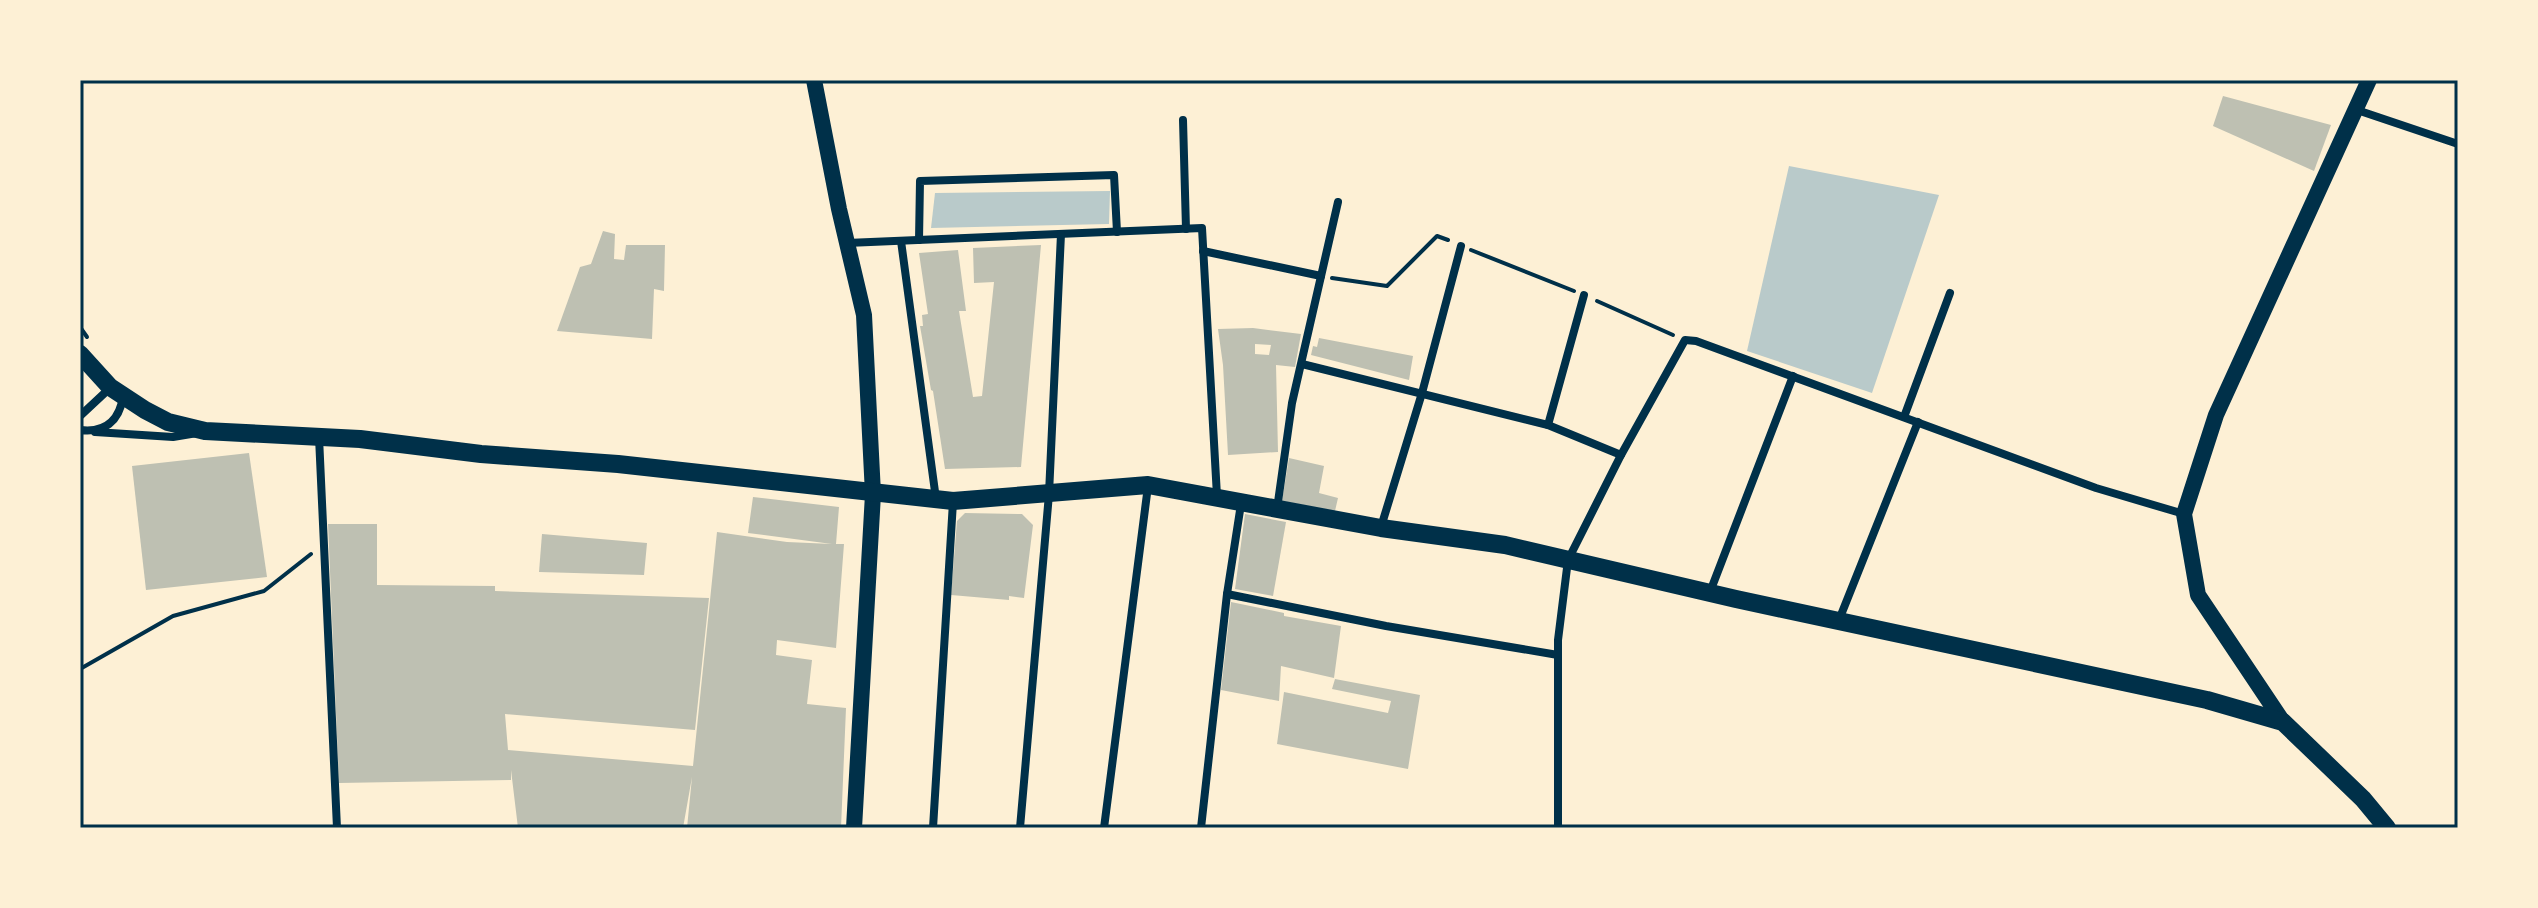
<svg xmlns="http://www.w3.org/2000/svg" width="2538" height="908" font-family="'Space Grotesk',sans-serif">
<rect width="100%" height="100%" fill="#fdf0d5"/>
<g fill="#b9caca">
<path d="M1789 166 1939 195 1872 393 1747 351Z"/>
<path d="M1110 191 1109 224 931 228 935 193Z"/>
</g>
<g fill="#bec0b2" fill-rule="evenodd">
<path d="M2223 96 2331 125 2314 171 2213 126Z"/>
<path d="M603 231 615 234 614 259 624 260 626 245H665L664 291 654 289 652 339 557 331 580 267 591 264Z"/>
<path d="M1041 245 1021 467 945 469 933 391 931 390 920 326H923L922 315 928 314 919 253 958 250 966 311H959L973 397 982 396 994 282 974 283 973 248Z"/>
<path d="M1253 328 1301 334 1295 367 1276 365 1278 452 1228 455 1223 365 1218 329ZM1255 344 1271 345 1269 355 1255 354Z"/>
<path d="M1319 338 1413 356 1409 380 1311 355 1313 346 1317 347Z"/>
<path d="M249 453 267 577 146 590 132 466Z"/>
<path d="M1289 458 1324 466 1319 493 1338 498 1335 511 1282 501Z"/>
<path d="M753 497 839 507 836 544H844L836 648 777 640 776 655 812 660 807 704 846 708 841 828H687L692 777 683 828H518L511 770V780L339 783 328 524H377V585L495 586V591L709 598 695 730 505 714 508 750 693 766 717 532 787 542 832 544 748 533Z"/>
<path d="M965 513 1022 514 1033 525 1024 598 1009 596V600L951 595 957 521Z"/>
<path d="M1245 514 1286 522 1273 596 1235 589Z"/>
<path d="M542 534 647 543 644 575 539 572Z"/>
<path d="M1231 602 1284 613V616L1341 626 1334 678 1281 666 1279 701 1221 690Z"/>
<path d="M1335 679 1420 695 1408 769 1277 744 1284 692 1388 713 1391 701 1332 689Z"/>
</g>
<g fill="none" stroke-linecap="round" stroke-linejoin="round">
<g stroke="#003049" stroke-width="4">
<path d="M1471 250 1574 291"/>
<path d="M1332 278 1387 286 1437 236 1448 240"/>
<path d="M1597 301 1673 335"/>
<path d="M80 327 87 337"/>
<path d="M80 669 173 616 264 591 311 554"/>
</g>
<g stroke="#003049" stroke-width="8">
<path d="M2357 110 2458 144"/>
<path d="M1183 120 1186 229"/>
<path d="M919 240 920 181 1114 175 1117 232"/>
<path d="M901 241 936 499"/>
<path d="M847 243 1202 228 1217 496"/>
<path d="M1203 251 1321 276"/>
<path d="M1302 364 1548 425 1621 455"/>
<path d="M80 416 110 388"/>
<path d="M1904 417 1950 293"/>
<path d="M1548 425 1584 295"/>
<path d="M80 430C104 433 119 422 123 397"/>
<path d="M95 432 173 437 197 433"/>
<path d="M319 437 337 828"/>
<path d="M1277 509 1292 403 1338 202"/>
<path d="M1381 527 1422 393 1461 246"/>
<path d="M1710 592 1793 376"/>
<path d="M1227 594 1386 626 1558 655"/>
<path d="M1839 620 1918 422"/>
<path d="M933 828 953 502"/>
<path d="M1020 828 1049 494 1061 234"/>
<path d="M1104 828 1148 486"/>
<path d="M1201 828 1227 594 1241 504"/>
<path d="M1558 828V640L1568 560 1621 455 1685 340 1696 341 2096 488 2184 514"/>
</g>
<g stroke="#003049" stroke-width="16">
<path d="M814 80 839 209 864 315 873 494 854 828"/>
<path d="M2283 722 2198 595 2184 514 2216 415 2369 80"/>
</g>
<path stroke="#003049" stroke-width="18" d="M80 354 110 387 145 410 168 422 205 431 360 439 481 454 618 464 953 501 1148 485 1381 528 1505 545 1736 599 2207 700 2283 722 2363 799 2387 828"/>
</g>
<rect width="2538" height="908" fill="none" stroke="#fdf0d5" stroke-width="164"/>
<rect x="82" y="82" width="2374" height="744" fill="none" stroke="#003049" stroke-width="3"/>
</svg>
